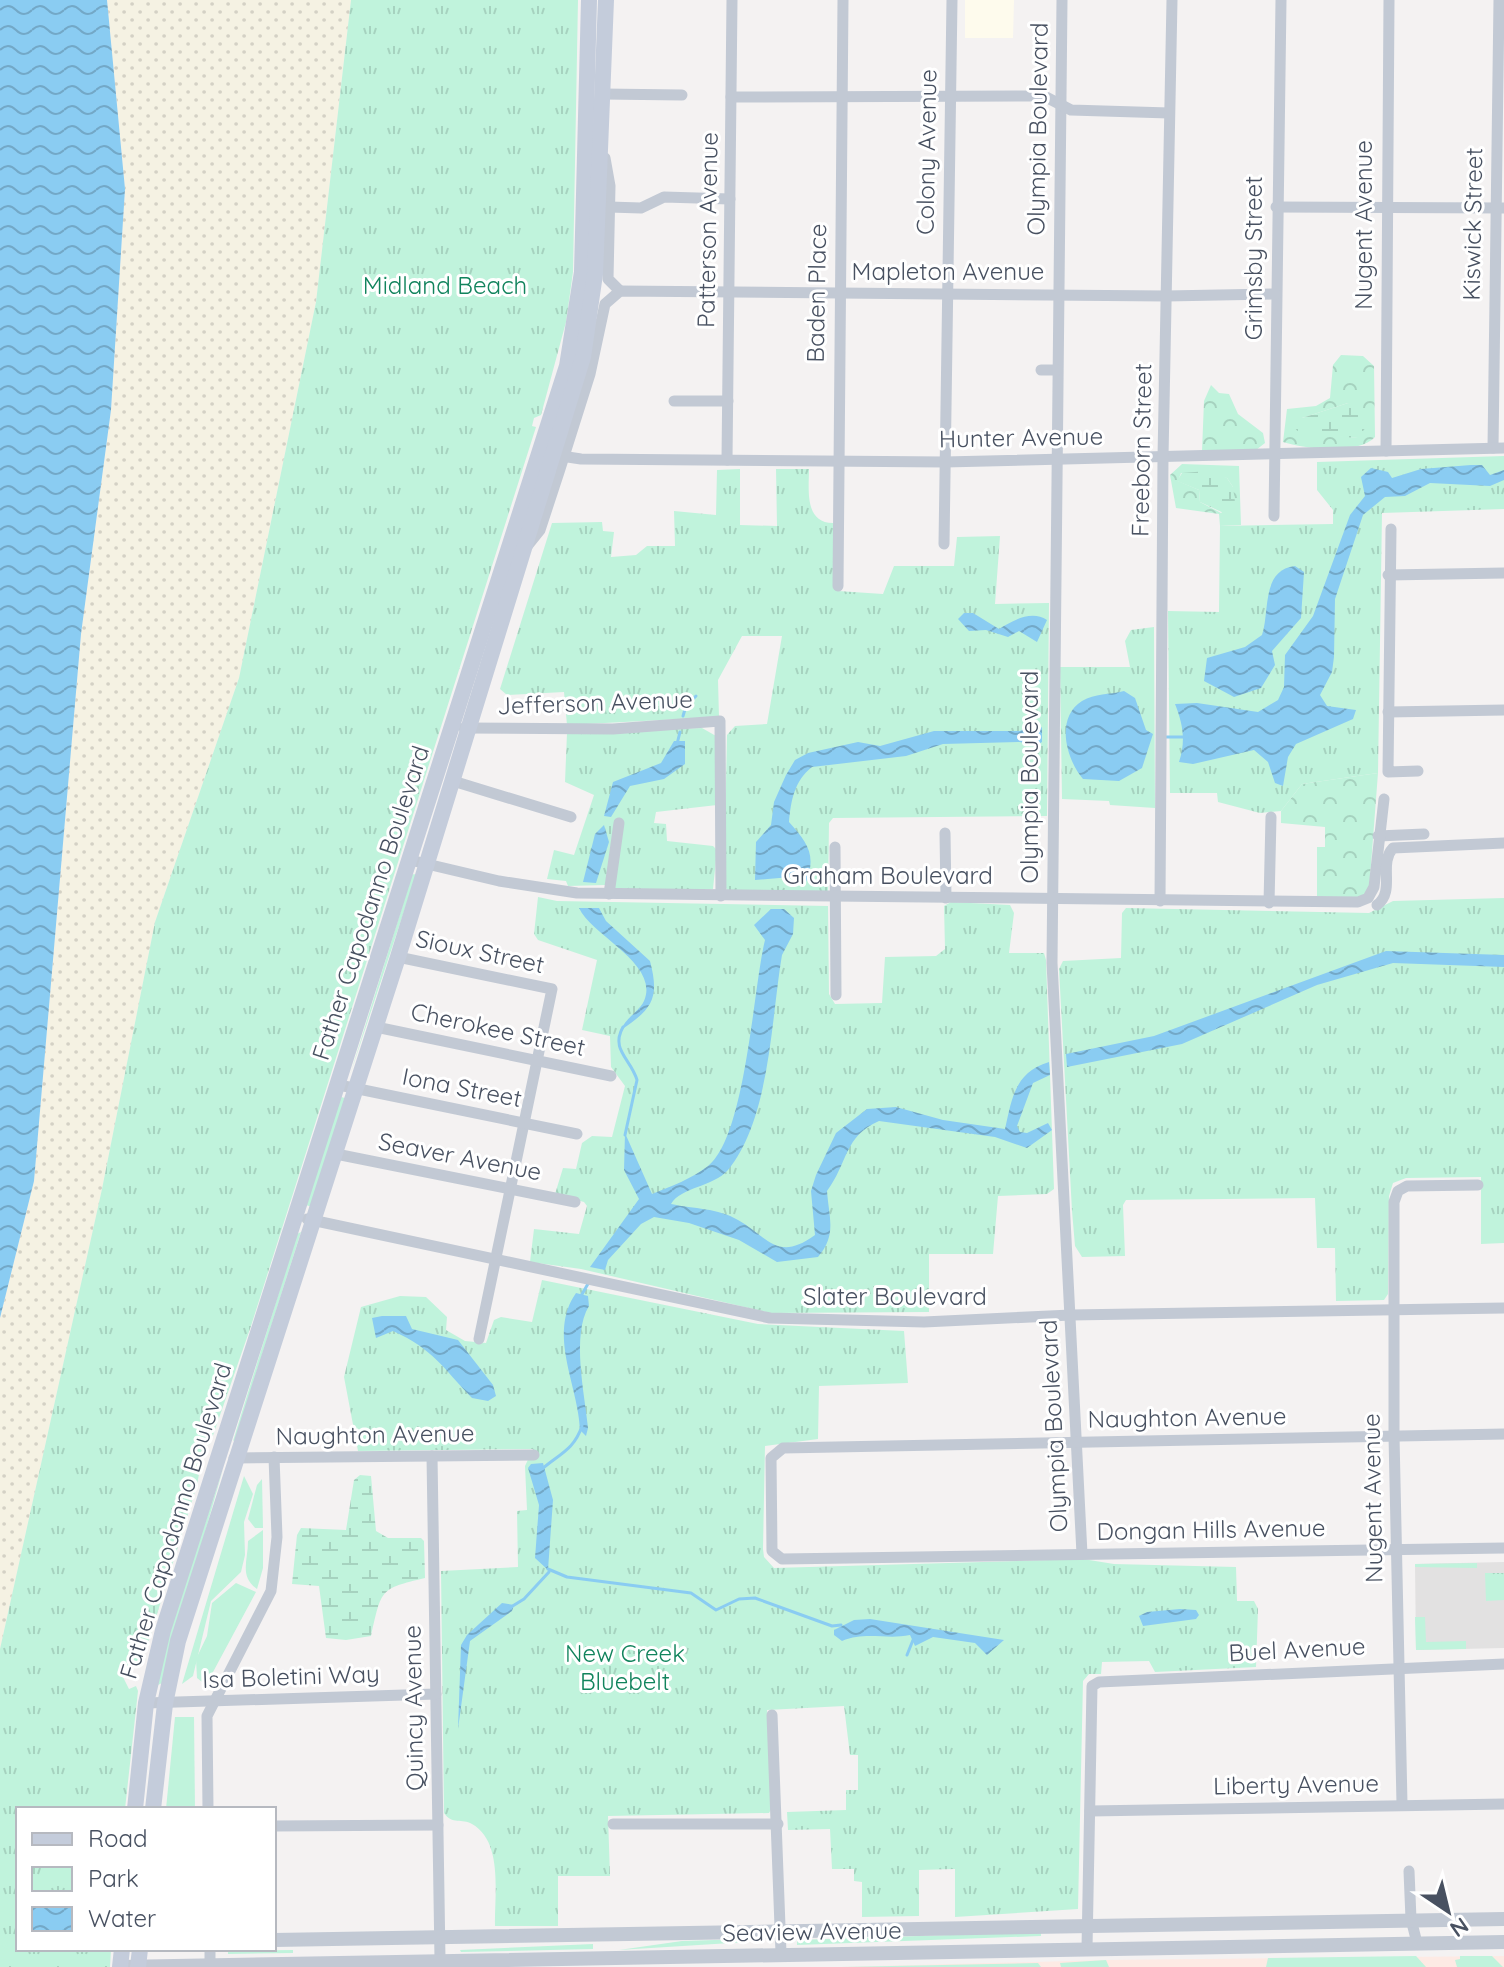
<svg xmlns="http://www.w3.org/2000/svg" width="1504" height="1967" font-family="Quicksand,sans-serif">
<defs>
<pattern id="forest-crowns" width="20" height="18" patternUnits="userSpaceOnUse" patternTransform="scale(2)"><rect width="20" height="18" fill="#c0f3dc"/><path d="M2 6a3 3 0 1 1 6 0M12 15a3 3 0 1 1 6 0" fill="none" stroke="#a6d2bf"/></pattern>
<pattern id="wetland-marsh" width="20" height="14" patternUnits="userSpaceOnUse" patternTransform="scale(2)"><rect width="20" height="14" fill="#c0f3dc"/><path d="M1 5h8M5 5V1M11 12h8M15 12V8" fill="none" stroke="#a6d2bf"/></pattern>
<pattern id="sand-dots" width="8" height="8" patternUnits="userSpaceOnUse" patternTransform="scale(2)"><rect width="8" height="8" fill="#f5f2e3"/><path d="M2 2h.1M6 6h.1" fill="none" stroke="#d4d1c5" stroke-width="1.8" stroke-linecap="round"/></pattern>
<pattern id="park-tufts" width="24" height="20" patternUnits="userSpaceOnUse" patternTransform="scale(2)"><rect width="24" height="20" fill="#c0f3dc"/><path d="M3 7l-1-3M5 7V3M7 7l1-3M15 17l-1-3M17 17v-4M19 17l1-3" fill="none" stroke="#a6d2bf"/></pattern>
<pattern id="water-waves" width="16" height="10" patternUnits="userSpaceOnUse" patternTransform="scale(2)"><rect width="16" height="10" fill="#8accf2"/><path d="M0 5q4-4 8 0t8 0" fill="none" stroke="#73a8c7"/></pattern>
</defs>
<rect width="100%" height="100%" fill="#f4f2f2"/>
<path fill="#fefbed" d="M965 0H1014L1013 38H965Z"/>
<path fill="#e2e1e1" d="M1504 1562V1648L1416 1650 1415 1564Z"/>
<path fill="#fdeae4" d="M1504 1956V1967H841L1106 1960Z"/>
<g fill="#c0f3dc">
<path d="M414 874 416 875 350 1075 412 875Z"/>
<path d="M341 1097 345 1098 312 1207 306 1205Z"/>
<path d="M301 1232 235 1440 233 1441 297 1234Z"/>
<path d="M223 1469 162 1683 158 1685 162 1653Z"/>
<path d="M244 1476 253 1494 244 1522 245 1555 241 1572 211 1601 193 1676 182 1684Z"/>
<path d="M262 1479 263 1528H255L248 1519 257 1485Z"/>
<path d="M263 1530V1568L257 1589C239 1576 248 1561 248 1541Z"/>
<path d="M1477 1563V1568L1415 1567V1564Z"/>
<path d="M236 1583 256 1592 206 1685 197 1678 196 1659 207 1636 212 1603Z"/>
<path d="M1415 1617H1425L1426 1642 1466 1641V1649L1416 1650Z"/>
<path d="M175 1717H194L195 1809H166Z"/>
<path d="M1041 1932V1936L797 1945V1940Z"/>
<path d="M747 1939V1942L619 1950 682 1941Z"/>
<path d="M593 1944V1949L461 1952 460 1950Z"/>
<path d="M293 1950V1953L228 1954V1951Z"/>
<path d="M1416 1956 1426 1967H1266L1268 1958Z"/>
<path d="M1460 1956H1492L1503 1967H1457L1455 1960 1460 1959Z"/>
<path d="M1106 1960 1109 1967H1061L1060 1963Z"/>
<path d="M1038 1963 1041 1967H841Z"/>
</g>
<g fill="url(#forest-crowns)" fill-rule="evenodd">
<path d="M1341 355 1363 356 1374 366 1375 437C1359 455 1304 449 1283 442L1287 409 1316 406 1330 398 1333 365ZM1348 403 1358 438 1322 434 1302 418Z"/>
<path d="M1211 385 1219 393 1229 394 1238 414 1263 433 1265 443 1256 450 1202 451 1204 401Z"/>
<path d="M1182 464 1239 466 1241 525 1220 526 1219 514 1176 508 1170 475ZM1181 473 1227 478 1233 487 1232 504 1221 513 1200 502 1199 490 1178 481Z"/>
<path d="M1378 773 1369 891 1364 897 1317 898V847H1325V827L1281 823V811L1302 784Z"/>
</g>
<g fill="url(#wetland-marsh)">
<path d="M1348 403 1364 411 1366 427 1358 438 1300 434 1294 427 1302 418Z"/>
<path d="M1208 471 1227 478 1233 487 1236 510 1230 516 1200 502 1199 490 1177 481 1182 473Z"/>
<path d="M360 1475 371 1476 376 1531 388 1538H421L424 1541 425 1578C379 1589 382 1589 371 1636L346 1640 326 1638 319 1586 292 1584 297 1535 301 1528 346 1530 354 1480Z"/>
</g>
<path fill="url(#sand-dots)" d="M107 0H351L316 302 239 678 155 922 102 1189 0 1649V1318L34 1181 81 634 111 410 125 189Z"/>
<g fill="url(#park-tufts)">
<path d="M351 0H578L573 272 566 322 541 415 534 418 532 426 536 427 251 1326 210 1444 204 1447 197 1485 148 1643 135 1667 122 1675 129 1689 136 1686 138 1691 125 1809H18V1949H111L110 1967H0V1649L102 1189 155 922 239 678 316 302Z"/>
<path d="M1504 456V509L1382 513 1378 773 1302 784 1281 811 1260 813 1218 802 1217 793H1170L1168 611 1219 612 1220 526 1333 524V510L1317 490V462Z"/>
<path d="M740 469V525L777 526 776 469H809C809 489 804 523 833 523V588L838 591 883 594 894 566H954L957 537 1000 536 995 604 1049 603 1047 816 833 818 829 823 828 894 727 891 724 880 727 735 735 726 767 724 782 636H742L718 680 719 717 567 725 564 692 507 695 500 689 552 523 602 522 603 531 614 532 611 557 636 555 647 546H675L674 511 716 515 717 470Z"/>
<path d="M1154 627 1155 808 1110 805 1109 801 1062 799 1060 667H1130L1125 641 1131 630Z"/>
<path d="M702 728 716 736 717 805 656 812 654 823 666 824 667 841 713 846 717 850 713 889 616 890 605 885 568 886 566 881 547 879 554 850 574 855 594 795 565 782 567 733Z"/>
<path d="M538 897 557 901 828 906 829 994 835 1004 882 1003 885 957 936 956 945 949 944 906 951 902 1010 905 1014 913 1009 953H1044L1046 960 1054 1189 1047 1194 998 1196 993 1254H929V1312L771 1313 581 1269 530 1262 534 1229 579 1234 587 1206 584 1202 555 1194 563 1168 576 1169 582 1143 592 1136 612 1137 625 1086 611 1067 610 1036 582 1030 597 960 538 940 534 934Z"/>
<path d="M1504 898V1243L1481 1244V1177L1406 1178 1393 1183 1389 1196 1388 1294 1384 1300 1336 1301 1335 1248H1317L1315 1198 1126 1200 1123 1205 1125 1256 1082 1257 1075 1246 1072 1211 1059 969 1063 961 1121 958 1122 913 1126 908 1369 913 1393 901Z"/>
<path d="M542 1280 758 1324 904 1331 908 1383 819 1386 818 1439 765 1446 763 1549 764 1557 774 1568 1083 1559 1114 1564 1236 1567 1237 1601H1254L1258 1609 1256 1667 1155 1672 1149 1661 1102 1662 1101 1674H1089L1083 1681 1078 1909 955 1917V1869L919 1870V1916L862 1917V1882L854 1881V1869H832L830 1829 788 1830 787 1812 846 1810V1790H858V1755H850L844 1706 767 1710 773 1806 769 1813 608 1816 610 1876H558V1926H495C494 1897 504 1842 472 1824 462 1818 452 1825 444 1813L441 1571 518 1567 517 1511 527 1510 525 1466 533 1449 358 1451 344 1377 361 1307 400 1296 426 1297 447 1317 446 1330 465 1341 486 1343 494 1320 501 1317 532 1322Z"/>
<path d="M1485 1573H1504V1600L1486 1601Z"/>
</g>
<g fill="url(#water-waves)">
<path d="M0 0H107L125 189 111 410 81 634 34 1181 0 1318Z"/>
<path d="M1471 465H1482L1490 475 1504 470V480L1490 486 1430 483 1405 496 1385 497 1363 515 1335 599 1334 657 1332 672 1320 695 1327 706 1356 710 1353 719 1296 744 1288 757 1283 786 1275 783 1268 762 1254 750 1193 764 1179 762C1186 741 1183 724 1175 704L1197 703 1258 712 1278 700 1284 687 1285 655 1313 616 1350 515 1365 496 1361 477 1371 468 1388 472 1392 478 1421 469Z"/>
<path d="M1295 566 1304 572 1301 618 1272 651 1275 665 1261 688 1234 697 1204 681 1207 658 1245 647 1262 635C1270 611 1261 570 1295 566Z"/>
<path d="M964 613H973L999 629C1013 620 1032 610 1047 620L1037 642 1019 631 1008 637 986 630 969 631 958 619Z"/>
<path d="M1124 691 1135 698 1146 730 1153 734 1142 768 1119 781 1083 779C1066 759 1055 718 1082 701 1095 693 1109 695 1124 691Z"/>
<path d="M1038 723 1042 728V742L1035 746 1020 742 943 744 906 756 812 767C794 781 791 801 789 822 807 842 817 855 806 882L791 877 755 880 756 842 771 825 774 802 786 775 795 760 808 753 858 742 880 746 934 731H1020Z"/>
<path d="M674 741H685V764L664 779 630 786 611 817 604 816 613 782 661 763Z"/>
<path d="M604 825 609 842 596 883 583 882 595 834Z"/>
<path d="M579 908H599L606 921 650 961C660 999 652 1009 621 1030 626 1017 638 1013 644 1001 660 964 592 936 579 908Z"/>
<path d="M771 909H784L794 918 793 934 782 955C771 1020 770 1119 728 1170 713 1187 681 1187 671 1204 694 1209 718 1208 738 1220 767 1236 777 1263 815 1235L811 1191 816 1175 836 1133 867 1109 896 1107 943 1120 1005 1129C1012 1098 1015 1072 1049 1062L1050 1075 1033 1083 1017 1126 1020 1132 1027 1133 1048 1123 1052 1130 1027 1148 995 1137 879 1121C844 1136 848 1163 827 1191 829 1218 837 1235 818 1257L777 1262 739 1240 689 1223 654 1217 641 1224 608 1260 605 1270 590 1267 639 1199 624 1170 625 1133 652 1194C670 1187 693 1178 708 1166 746 1136 753 988 765 940L754 925Z"/>
<path d="M1386 951 1504 955V967L1393 963 1317 985 1182 1044 1067 1067 1066 1054 1154 1036Z"/>
<path d="M576 1293 588 1296 589 1306C571 1335 585 1395 588 1428L586 1436 580 1430C579 1387 547 1334 576 1293Z"/>
<path d="M382 1316H406L412 1329 458 1340 493 1385 496 1396 488 1401 472 1398C443 1368 433 1349 393 1331L376 1338 372 1318Z"/>
<path d="M543 1463 553 1500 548 1570 535 1558 539 1505 528 1468 531 1464Z"/>
<path d="M502 1603 514 1605 512 1611 470 1641 458 1729 461 1645 467 1635Z"/>
<path d="M1180 1609 1196 1610 1199 1615 1196 1619 1143 1626 1139 1616 1147 1612Z"/>
<path d="M870 1619 1004 1640 987 1655 975 1643 933 1637 915 1646 910 1635C886 1640 866 1631 842 1641L834 1635V1630L854 1620Z"/>
</g>
<g fill="none" stroke-linecap="round" stroke-linejoin="round">
<g stroke="#8accf2" stroke-width="3">
<path d="M683 716 686 706 696 696"/>
<path d="M1166 737H1187"/>
<path d="M677 744 680 732"/>
<path d="M623 1027C610 1050 631 1059 637 1080L625 1135"/>
<path d="M581 1296 589 1282"/>
<path d="M542 1469C559 1454 574 1450 582 1426"/>
<path d="M548 1569 567 1577 691 1593 716 1610 739 1599 755 1598 832 1626 841 1625"/>
<path d="M511 1607 524 1599 549 1572"/>
<path d="M907 1655 913 1640"/>
</g>
<g stroke="#c2c9d4" stroke-width="11">
<path d="M1062 0 1052 963 1082 1554"/>
<path d="M603 94 682 95"/>
<path d="M731 97 1044 96 1071 110 1169 113"/>
<path d="M605 158 610 186 608 279 620 291"/>
<path d="M609 207 641 208 664 197 730 199"/>
<path d="M1276 207 1504 208"/>
<path d="M1041 370H1057"/>
<path d="M674 401H728"/>
<path d="M1493 448 1499 0"/>
<path d="M1386 451 1389 0"/>
<path d="M548 454 581 459 945 462 1504 448"/>
<path d="M727 460 732 0"/>
<path d="M1274 516 1281 0"/>
<path d="M1391 529 1388 772 1418 771"/>
<path d="M944 544 952 0"/>
<path d="M528 545 540 530 560 469 590 374 605 304 620 291 1166 296 1276 294"/>
<path d="M1388 575 1504 573"/>
<path d="M838 586 843 0"/>
<path d="M1388 712 1504 710"/>
<path d="M464 728 613 729 720 721 721 896"/>
<path d="M453 781 571 817"/>
<path d="M945 833 946 898"/>
<path d="M1378 836 1424 834"/>
<path d="M835 847 836 995"/>
<path d="M410 860 499 881 577 893 1358 902 1368 898 1374 887 1384 799"/>
<path d="M609 894 619 823"/>
<path d="M1160 901 1163 457 1172 0"/>
<path d="M1269 903 1271 817"/>
<path d="M1377 905C1396 891 1378 864 1393 848L1504 843"/>
<path d="M398 957 552 989 479 1339"/>
<path d="M376 1027 611 1076"/>
<path d="M339 1085 577 1134"/>
<path d="M336 1154 575 1202"/>
<path d="M307 1219 770 1318 924 1322 1071 1315 1504 1308"/>
<path d="M1504 1434 783 1448 771 1458 772 1551 782 1559 1504 1548"/>
<path d="M432 1456 440 1959"/>
<path d="M234 1458 534 1455"/>
<path d="M146 1703 436 1694"/>
<path d="M772 1715 781 1953"/>
<path d="M1402 1804 1394 1436V1202L1398 1191 1407 1186 1478 1185"/>
<path d="M208 1809 207 1716 271 1591 277 1537 274 1457"/>
<path d="M1090 1811 1504 1804"/>
<path d="M613 1824H778"/>
<path d="M274 1826 438 1825"/>
<path d="M1409 1871 1411 1919 1417 1943"/>
<path d="M1087 1948 1092 1686 1099 1682 1504 1664"/>
<path d="M210 1964V1949"/>
</g>
<g stroke="#c2c9d4" stroke-width="14">
<path d="M274 1940 1504 1919"/>
<path d="M120 1967 1504 1942"/>
</g>
<g stroke="#c4ccdb" stroke-width="16">
<path d="M135 1809 146 1703 163 1630 567 366 582 272 589 0"/>
<path d="M153 1809 165 1704 178 1641 398 957 583 357 595 274 606 0"/>
<path d="M120 1967 122 1949"/>
<path d="M138 1967 140 1949"/>
</g>
</g>
<g text-anchor="middle" stroke-width="6" stroke-linejoin="round" paint-order="stroke">
<g font-size="24" fill="#485161" stroke="#fff">
<text transform="translate(1038 129) rotate(-89)" y="8">Olympia Boulevard</text>
<text transform="translate(927 152) rotate(-89)" y="8">Colony Avenue</text>
<text transform="translate(1473 224) rotate(-89)" y="8">Kiswick Street</text>
<text transform="translate(1364 225) rotate(-90)" y="8">Nugent Avenue</text>
<text transform="translate(708 230) rotate(-89)" y="8">Patterson Avenue</text>
<text transform="translate(1254 258) rotate(-90)" y="8">Grimsby Street</text>
<text x="948" y="280">Mapleton Avenue</text>
<text transform="translate(817 293) rotate(-89)" y="8">Baden Place</text>
<text transform="translate(1021 438) rotate(-1)" y="8">Hunter Avenue</text>
<text transform="translate(1142 450) rotate(-89)" y="8">Freeborn Street</text>
<text transform="translate(595 703) rotate(-2)" y="8">Jefferson Avenue</text>
<text transform="translate(1030 777) rotate(-90)" y="8">Olympia Boulevard</text>
<text x="888" y="884">Graham Boulevard</text>
<text transform="translate(371 903) rotate(-72)" y="8">Father Capodanno Boulevard</text>
<text transform="translate(480 952) rotate(12)" y="8">Sioux Street</text>
<text transform="translate(498 1030) rotate(12)" y="8">Cherokee Street</text>
<text transform="translate(462 1088) rotate(11)" y="8">Iona Street</text>
<text transform="translate(460 1157) rotate(11)" y="8">Seaver Avenue</text>
<text x="895" y="1305">Slater Boulevard</text>
<text transform="translate(1187 1418) rotate(-1)" y="8">Naughton Avenue</text>
<text transform="translate(1054 1426) rotate(-93)" y="8">Olympia Boulevard</text>
<text transform="translate(375 1435) rotate(-1)" y="8">Naughton Avenue</text>
<text transform="translate(1373 1498) rotate(-91)" y="8">Nugent Avenue</text>
<text transform="translate(176 1521) rotate(-73)" y="8">Father Capodanno Boulevard</text>
<text transform="translate(1211 1530) rotate(-1)" y="8">Dongan Hills Avenue</text>
<text transform="translate(1297 1650) rotate(-3)" y="8">Buel Avenue</text>
<text transform="translate(291 1677) rotate(-2)" y="8">Isa Boletini Way</text>
<text transform="translate(414 1708) rotate(-91)" y="8">Quincy Avenue</text>
<text transform="translate(1296 1785) rotate(-1)" y="8">Liberty Avenue</text>
<text transform="translate(812 1932) rotate(-1)" y="8">Seaview Avenue</text>
</g>
<g font-size="24" fill="#12845d" stroke="#fff">
<text x="445" y="294">Midland Beach</text>
<text x="625" y="1662">New Creek<tspan x="625" dy="28">Bluebelt</tspan></text>
</g>
</g>
<rect x="16" y="1807" width="260" height="144" fill="#ffffff" stroke="#b6b9c0" stroke-width="2"/>
<rect x="32" y="1833" width="40" height="12" fill="#c4ccdb" stroke="#b6b9c0" stroke-width="2"/>
<text x="88" y="1847" font-size="24" fill="#485161">Road</text>
<rect x="32" y="1867" width="40" height="24" fill="url(#park-tufts)" stroke="#b6b9c0" stroke-width="2"/>
<text x="88" y="1887" font-size="24" fill="#485161">Park</text>
<rect x="32" y="1907" width="40" height="24" fill="url(#water-waves)" stroke="#b6b9c0" stroke-width="2"/>
<text x="88" y="1927" font-size="24" fill="#485161">Water</text>
<g transform="translate(1448 1911) rotate(145)" stroke="#ffffff" stroke-width="6" paint-order="stroke">
<path d="M0-6L14 30L0 20L-14 30Z" fill="#485161"/>
<text y="-12" font-size="22" font-weight="bold" text-anchor="middle" fill="#485161">N</text>
</g>
</svg>
